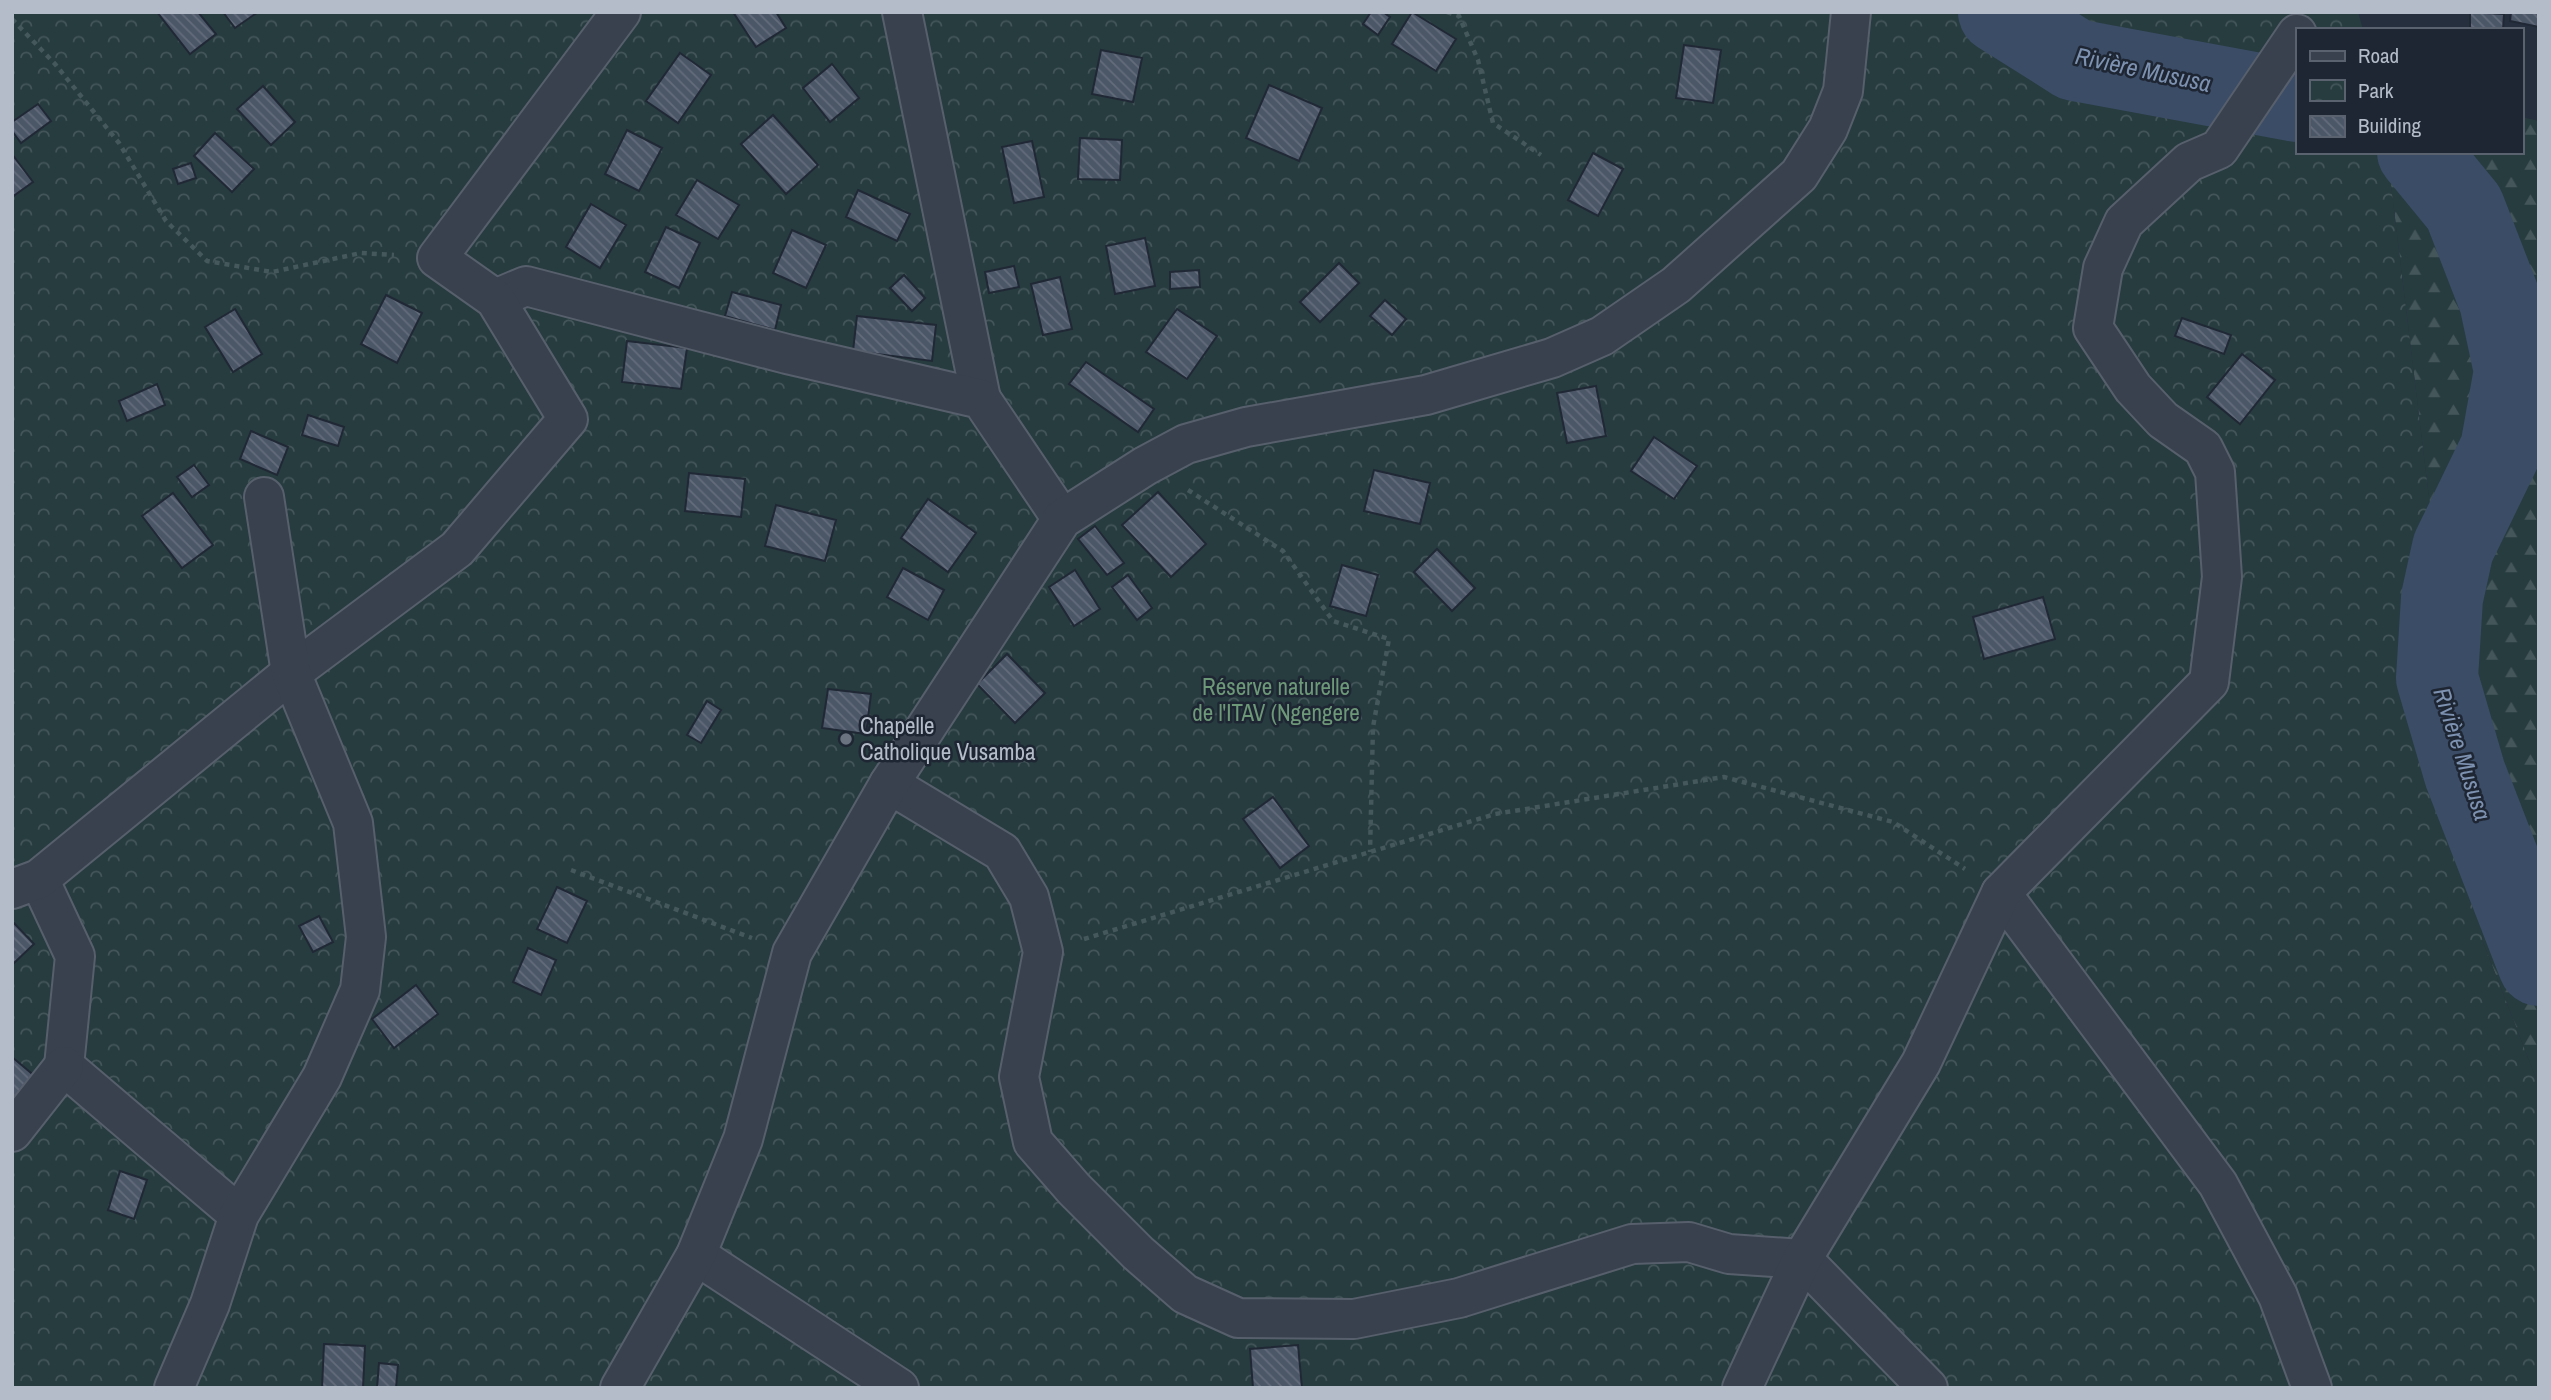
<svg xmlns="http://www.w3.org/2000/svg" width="2551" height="1400" font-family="'Archivo Narrow',sans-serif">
<defs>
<pattern id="forest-firs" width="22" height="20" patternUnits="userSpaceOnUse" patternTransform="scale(1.75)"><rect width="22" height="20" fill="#273c3f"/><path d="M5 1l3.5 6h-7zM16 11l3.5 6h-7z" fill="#445659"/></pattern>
<pattern id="park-crowns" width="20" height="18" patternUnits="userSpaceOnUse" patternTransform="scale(1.75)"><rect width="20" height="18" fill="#273c3f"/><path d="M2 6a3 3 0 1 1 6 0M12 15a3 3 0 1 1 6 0" fill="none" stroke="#445659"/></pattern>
<pattern id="building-back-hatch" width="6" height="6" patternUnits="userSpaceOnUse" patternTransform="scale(1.75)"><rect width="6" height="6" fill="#4b5667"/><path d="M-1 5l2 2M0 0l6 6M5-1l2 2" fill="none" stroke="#636c7b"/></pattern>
</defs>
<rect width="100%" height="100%" fill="#252f3e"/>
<path fill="url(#forest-firs)" d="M2521 117 2539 121V1086L2483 942 2387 152H2521Z"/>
<path fill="url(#park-crowns)" d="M12 12H2358L2363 30H2297V152H2387L2483 942 2539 1086V1388H12Z"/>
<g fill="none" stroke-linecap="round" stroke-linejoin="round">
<g stroke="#3b4c67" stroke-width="82">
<path d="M1999 12 2075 60 2297 101"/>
<path d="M2418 152 2464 208 2500 301 2515 371 2501 449 2453 548 2442 598 2437 678 2465 774 2539 965"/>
</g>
</g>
<g fill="url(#building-back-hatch)" stroke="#202835" stroke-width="2">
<path d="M157 12H198L216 34 190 54Z"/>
<path d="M223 12H258L235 28Z"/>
<path d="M733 12H776L786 28 756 47Z"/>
<path d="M1371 12H1383L1390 17 1378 35 1363 24Z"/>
<path d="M1412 12 1456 39 1436 71 1392 44Z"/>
<path d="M2470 12 2504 14 2503 30H2470Z"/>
<path d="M2511 12H2539V27L2510 21Z"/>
<path d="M1684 45 1721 50 1713 103 1676 98Z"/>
<path d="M1101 50 1142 58 1133 102 1092 94Z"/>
<path d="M680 53 711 75 678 123 646 101Z"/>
<path d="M832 64 859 98 830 122 803 88Z"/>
<path d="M1269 85 1322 108 1299 161 1246 138Z"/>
<path d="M263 86 295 122 271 145 237 109Z"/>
<path d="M38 104 51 121 21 143 12 131V122Z"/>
<path d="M773 115 818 165 786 194 741 144Z"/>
<path d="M627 130 662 148 639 191 605 174Z"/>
<path d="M215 133 254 169 232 192 194 156Z"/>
<path d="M1080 138 1122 140 1120 180 1078 179Z"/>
<path d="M1032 141 1044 197 1014 203 1002 147Z"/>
<path d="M1593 153 1623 169 1598 216 1568 200Z"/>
<path d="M12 154 33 182 12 197Z"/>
<path d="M191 163 196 178 178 184 173 169Z"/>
<path d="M697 180 739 205 718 239 676 215Z"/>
<path d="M858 190 910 214 897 241 846 217Z"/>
<path d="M591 204 626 225 600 268 566 247Z"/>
<path d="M666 227 700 243 679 288 645 272Z"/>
<path d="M792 230 826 245 806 288 773 273Z"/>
<path d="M1145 238 1155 286 1115 294 1106 246Z"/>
<path d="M1339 263 1359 283 1320 322 1300 302Z"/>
<path d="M1014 266 1019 287 989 293 985 272Z"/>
<path d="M1199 270 1200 287 1170 289V272Z"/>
<path d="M904 275 925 298 912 311 890 288Z"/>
<path d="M1060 277 1072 329 1043 335 1031 284Z"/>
<path d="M732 292 781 305 775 330 725 316Z"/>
<path d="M386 295 422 313 397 363 361 344Z"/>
<path d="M1385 300 1406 319 1392 335 1370 316Z"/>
<path d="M235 309 262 354 233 372 205 327Z"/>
<path d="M1177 309 1217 336 1187 379 1146 352Z"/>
<path d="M857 316 936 325 932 361 853 351Z"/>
<path d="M2182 318 2231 335 2224 354 2175 336Z"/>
<path d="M627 341 687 348 681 389 622 382Z"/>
<path d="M2242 354 2275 380 2240 424 2207 397Z"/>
<path d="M1086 362 1154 409 1138 432 1069 384Z"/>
<path d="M157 384 165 405 127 421 119 401Z"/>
<path d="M1596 386 1606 436 1567 443 1557 393Z"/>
<path d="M308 415 344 427 338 446 302 435Z"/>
<path d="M251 431 288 447 277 475 240 459Z"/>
<path d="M1654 437 1697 466 1674 499 1631 471Z"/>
<path d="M194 465 209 485 192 497 177 477Z"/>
<path d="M1374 470 1430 483 1420 524 1364 511Z"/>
<path d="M689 473 745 479 741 517 685 511Z"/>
<path d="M1158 492 1206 544 1171 577 1122 525Z"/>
<path d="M173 493 213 545 182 568 142 516Z"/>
<path d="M928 499 976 533 948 572 901 538Z"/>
<path d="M776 505 836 520 825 561 765 546Z"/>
<path d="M1095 526 1124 563 1107 575 1078 539Z"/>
<path d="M1437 549 1475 588 1452 611 1414 572Z"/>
<path d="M1342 565 1378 575 1366 616 1330 606Z"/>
<path d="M903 568 944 590 928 620 887 597Z"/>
<path d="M1075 570 1100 609 1074 626 1049 587Z"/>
<path d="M1128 575 1152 608 1137 620 1112 587Z"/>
<path d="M2043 597 2055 639 1984 659 1973 617Z"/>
<path d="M1007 654 1045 693 1015 723 977 684Z"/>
<path d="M828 689 871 694 866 734 822 728Z"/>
<path d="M707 701 721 710 701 743 687 735Z"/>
<path d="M1273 797 1309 846 1280 868 1243 819Z"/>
<path d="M557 887 587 901 567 943 537 929Z"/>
<path d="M319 916 333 942 313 952 299 926Z"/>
<path d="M12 921 34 944 14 963 12 961Z"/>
<path d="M528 948 556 960 541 995 513 982Z"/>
<path d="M416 985 438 1014 394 1048 372 1019Z"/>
<path d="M12 1057 37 1078 19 1100 12 1095Z"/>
<path d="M120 1171 147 1180 134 1219 108 1210Z"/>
<path d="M324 1344 365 1346 363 1388H322Z"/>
<path d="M1298 1345 1302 1388H1253L1250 1349Z"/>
<path d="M379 1363 398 1365 396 1388H377Z"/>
</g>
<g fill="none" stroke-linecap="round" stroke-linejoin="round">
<g stroke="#575f6c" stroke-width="42">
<g id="street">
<path d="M902 12 981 399"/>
<path d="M495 299 526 286 787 354 981 399 1062 519"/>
<path d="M889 784 1002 852 1029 897 1043 952 1019 1077 1033 1142 1074 1189 1138 1253 1185 1294 1238 1318 1354 1319 1459 1298 1632 1244 1689 1242 1729 1254 1802 1259 1928 1388"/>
<path d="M39 879 75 956 64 1066 239 1215"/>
<path d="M12 889 39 879 291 673 457 549 568 419 495 299 437 258 621 12"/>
<path d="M2001 893 2218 1184 2278 1296 2312 1388"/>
<path d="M12 1132 64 1066"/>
<path d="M696 1255 899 1388"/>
<path d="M174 1388 210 1304 239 1215 322 1077 360 990 366 937 353 823 291 673 264 497"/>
<path d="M620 1388 696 1255 743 1139 792 953 889 784 1062 519 1145 466 1186 444 1246 427 1426 395 1552 358 1602 336 1676 285 1799 175 1828 129 1843 91 1851 12"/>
<path d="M1742 1388 1802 1259 1921 1063 2001 893 2209 682 2222 577 2215 472 2203 448 2163 420 2133 388 2093 328 2103 268 2124 222 2189 162 2219 149 2297 34"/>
</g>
</g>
<g stroke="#45595c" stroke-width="4.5" stroke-dasharray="5 5" stroke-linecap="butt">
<path d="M1447 12 1459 16 1478 60 1493 123 1541 155"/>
<path d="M12 19 55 64 119 143 166 221 207 261 272 272 361 253 394 255"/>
<path d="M1188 490 1283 551 1333 621 1389 639 1373 727 1370 852"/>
<path d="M571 870 752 938"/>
<path d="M1084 939 1495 814 1724 777 1893 822 1965 869"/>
</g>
<use href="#street" stroke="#39414e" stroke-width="38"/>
</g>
<circle fill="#6b7280" stroke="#1e2633" stroke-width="2.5" cx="846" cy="739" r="7"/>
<g text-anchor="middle" stroke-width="5" stroke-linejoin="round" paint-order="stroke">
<g font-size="23" fill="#6d9978" stroke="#1e2633">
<text x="1276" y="695">Réserve naturelle<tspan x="1276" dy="26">de l'ITAV (Ngengere</tspan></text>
</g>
<g font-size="23" fill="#b5bcc9" stroke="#1e2633" text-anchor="start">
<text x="860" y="734">Chapelle<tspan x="860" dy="26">Catholique Vusamba</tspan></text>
</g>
<g font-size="24" font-style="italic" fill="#7d91b0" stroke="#1e2633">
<text transform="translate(2143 70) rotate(12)" y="8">Rivière Mususa</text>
<text transform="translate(2462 754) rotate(72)" y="8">Rivière Mususa</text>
</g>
</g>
<rect width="2551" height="1400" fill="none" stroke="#b5bcc9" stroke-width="28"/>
<rect x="2296" y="28" width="228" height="126" fill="#1e2633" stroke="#5a626f" stroke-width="2"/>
<rect x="2310" y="51" width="35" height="10" fill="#39414e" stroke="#5a626f" stroke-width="2"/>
<text x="2358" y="63" font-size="21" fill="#b5bcc9">Road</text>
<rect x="2310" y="80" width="35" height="21" fill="url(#park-crowns)" stroke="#5a626f" stroke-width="2"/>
<text x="2358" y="98" font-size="21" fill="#b5bcc9">Park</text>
<rect x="2310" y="116" width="35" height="21" fill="url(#building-back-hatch)" stroke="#5a626f" stroke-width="2"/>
<text x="2358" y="133" font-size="21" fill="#b5bcc9">Building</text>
</svg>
